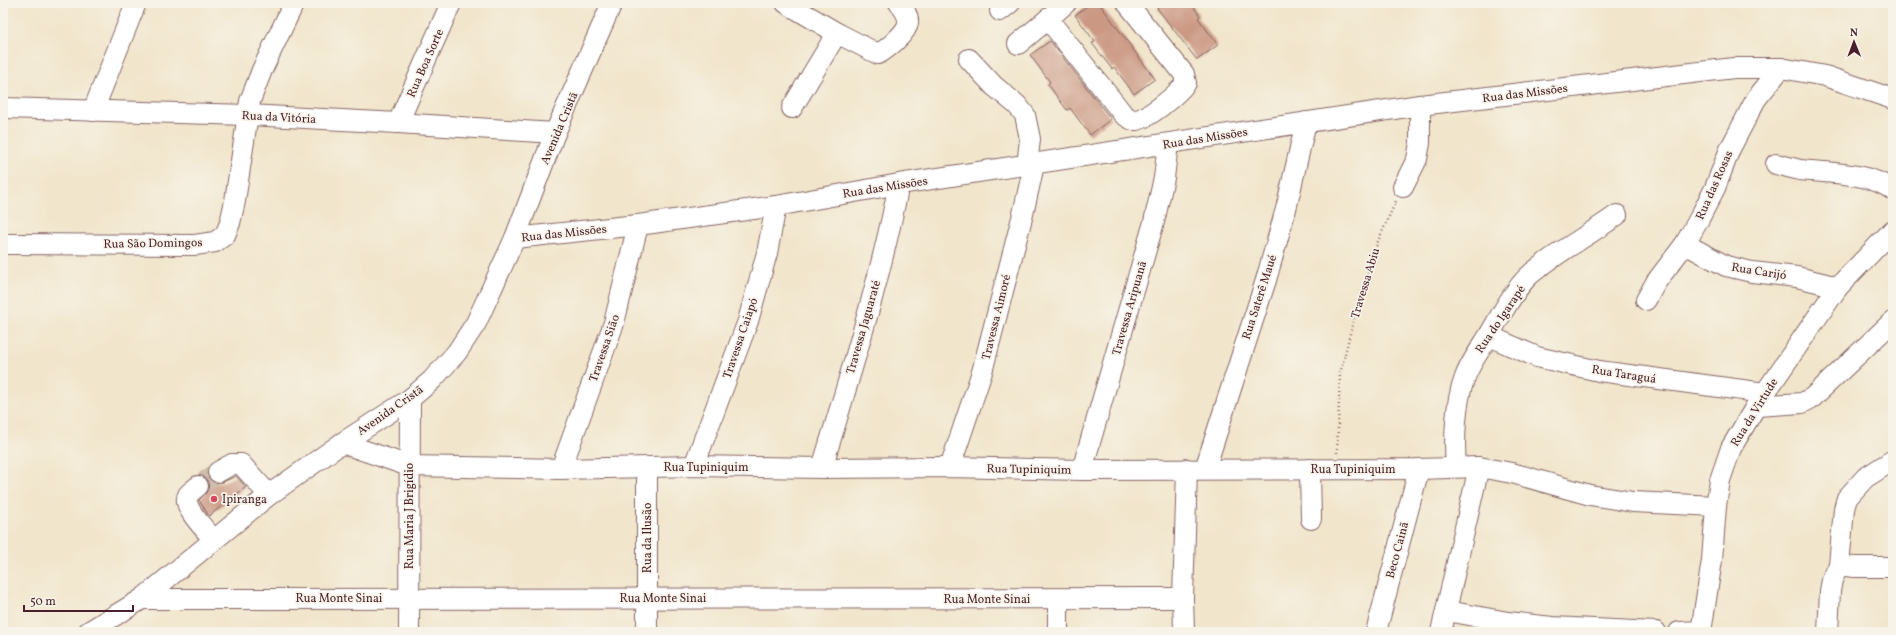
<svg xmlns="http://www.w3.org/2000/svg" width="1896" height="635" font-family="Vollkorn,serif">
<rect width="100%" height="100%" fill="#f7f3e8"/>
<filter id="ink" filterUnits="userSpaceOnUse"><feTurbulence type="fractalNoise" baseFrequency=".025" numOctaves="2"/><feDisplacementMap in="SourceGraphic" scale="8" xChannelSelector="R" yChannelSelector="G"/><feConvolveMatrix kernelMatrix="1 2 1 2 8 2 1 2 1" color-interpolation-filters="sRGB"/></filter>
<filter id="wash" filterUnits="userSpaceOnUse"><feTurbulence type="fractalNoise" baseFrequency=".012" numOctaves="4" result="noise"/><feDisplacementMap in="SourceGraphic" scale="16" xChannelSelector="R" yChannelSelector="G"/><feGaussianBlur stdDeviation="0.9" result="paint"/><feColorMatrix in="noise" values="0 0 0 0 0 0 0 0 0 0 0 0 0 0 0 0 0 1.4 0 .05"/><feComposite in="paint" operator="in"/></filter>
<g filter="url(#wash)">
<rect width="100%" height="100%" fill="#f1e5cb"/>
<g id="blocks">
<g fill="#cb9883">
<path d="M1091 3H1099L1155 79 1134 94 1114 67 1112 69 1101 55 1092 43 1095 42 1075 15Z"/>
<path d="M1163 3H1191L1200 16 1198 18 1218 45 1197 60 1157 8Z"/>
<path d="M1050 41 1111 119 1090 135 1070 108 1067 110 1055 94 1048 84 1050 82 1030 55Z"/>
<path d="M207 469 208 477 213 482 218 483 223 482 236 476 246 487 209 516 199 500 209 489V484L207 478 199 475Z"/>
</g>
</g>
</g>
<g filter="url(#ink)">
<use href="#blocks" fill-opacity="0" stroke="#846463" stroke-width="1"/>
<g fill="none" stroke-linecap="round" stroke-linejoin="round">
<path stroke="#d0bdab" stroke-width="20" stroke-dasharray="20 10" stroke-linecap="butt" d="M198 486 218 472"/>
<g stroke="#846463" stroke-width="22">
<g id="minor">
<path d="M786 3 837 33 878 54C886 50 907 33 908 23 909 15 903 8 899 3"/>
<path d="M1000 11 1010 3"/>
<path d="M1048 19 1066 3"/>
<path d="M1018 44 1048 19 1123 114C1126 116 1130 119 1133 120 1146 122 1178 93 1186 83L1184 74 1127 3"/>
<path d="M969 59 994 86 1017 105 1025 115 1030 139 1027 166"/>
<path d="M3 108 248 115 398 123 555 133"/>
<path d="M792 108 837 33"/>
<path d="M93 111 136 3"/>
<path d="M398 123 451 3"/>
<path d="M1776 164C1784 166 1792 168 1800 170 1829 173 1868 172 1893 190"/>
<path d="M1403 187 1417 159 1420 143V105"/>
<path d="M515 238 638 225 776 206 899 184 1420 105 1734 68H1781L1825 76 1893 99"/>
<path d="M3 244 195 245 215 242 225 235 230 223 235 201 250 101 262 70 294 3"/>
<path d="M1685 244 1726 266 1752 272 1797 277 1838 287"/>
<path d="M1646 300 1656 282 1685 244 1699 219 1715 188 1730 149 1756 99 1781 68"/>
<path d="M1489 336 1537 357 1599 371 1765 393"/>
<path d="M1756 406 1802 403 1812 398 1892 322"/>
<path d="M342 443 409 466 561 469 694 466 822 468 950 467 1082 470 1419 469 1479 467 1512 473 1590 495 1633 502 1716 506"/>
<path d="M694 466 748 321 767 253 776 206"/>
<path d="M950 467 982 372 1023 214 1034 165"/>
<path d="M1456 467C1454 441 1455 404 1464 380 1470 361 1483 347 1492 330 1502 313 1517 285 1532 273 1559 251 1589 235 1617 215"/>
<path d="M647 468V632"/>
<path d="M822 468C850 375 880 281 899 184"/>
<path d="M561 469 614 323 638 225"/>
<path d="M1205 469 1266 280 1286 209 1306 122"/>
<path d="M1310 469 1311 519"/>
<path d="M1082 470 1154 222 1164 178 1168 144"/>
<path d="M218 472 232 464H241L269 495"/>
<path d="M198 486C195 489 190 492 188 495 181 507 207 531 214 540"/>
<path d="M1839 565 1854 567H1893"/>
<path d="M142 599 1183 598"/>
<path d="M1447 611 1508 622 1552 627 1656 632"/>
<path d="M88 632 142 599 269 495 342 443 410 399 432 380 457 352 476 323 515 238 555 133 612 3"/>
<path d="M409 632 410 399"/>
<path d="M1058 632V599"/>
<path d="M1184 632 1183 598 1187 469"/>
<path d="M1376 632 1419 469"/>
<path d="M1441 632 1479 467"/>
<path d="M1679 632 1701 631"/>
<path d="M1701 632 1712 560 1716 506 1720 480 1731 448 1756 406 1838 287 1893 230"/>
<path d="M1828 632 1830 591 1832 580 1839 565 1844 509 1847 498 1865 478 1893 460"/>
</g>
</g>
<path stroke="#846463" stroke-width="2.5" stroke-dasharray="1 3" stroke-linecap="butt" d="M1337 453 1340 374 1354 318 1378 241 1396 201"/>
<use href="#minor" stroke="#fff" stroke-width="20"/>
</g>
</g>
<circle fill="#d1495b" stroke="#f7f3e8" stroke-width="1.5" cx="214" cy="499" r="4"/>
<g text-anchor="middle" stroke-width="3.5" stroke-linejoin="round" paint-order="stroke">
<g font-size="12" fill="#4a1f2b" stroke="#f7f3e8">
<text transform="translate(425 63) rotate(-66)" y="4">Rua Boa Sorte</text>
<text transform="translate(1525 93) rotate(-7)" y="4">Rua das Missões</text>
<text transform="translate(279 117) rotate(3)" y="4">Rua da Vitória</text>
<text transform="translate(559 128) rotate(-67)" y="4">Avenida Cristã</text>
<text transform="translate(1205 138) rotate(-9)" y="4">Rua das Missões</text>
<text transform="translate(1714 185) rotate(-66)" y="4">Rua das Rosas</text>
<text transform="translate(885 187) rotate(-9)" y="4">Rua das Missões</text>
<text transform="translate(564 233) rotate(-6)" y="4">Rua das Missões</text>
<text transform="translate(153 243) rotate(-1)" y="4">Rua São Domingos</text>
<text transform="translate(1759 271) rotate(9)" y="4">Rua Carijó</text>
<text transform="translate(1365 283) rotate(-73)" y="4">Travessa Abiu</text>
<text transform="translate(1259 297) rotate(-72)" y="4">Rua Saterê Maué</text>
<text transform="translate(1129 308) rotate(-74)" y="4">Travessa Aripuanã</text>
<text transform="translate(996 317) rotate(-76)" y="4">Travessa Aimoré</text>
<text transform="translate(1500 319) rotate(-56)" y="4">Rua do Igarapé</text>
<text transform="translate(863 327) rotate(-74)" y="4">Travessa Jaguaraté</text>
<text transform="translate(740 338) rotate(-71)" y="4">Travessa Caiapó</text>
<text transform="translate(604 348) rotate(-71)" y="4">Travessa Sião</text>
<text transform="translate(1624 374) rotate(9)" y="4">Rua Taraguá</text>
<text transform="translate(390 410) rotate(-35)" y="4">Avenida Cristã</text>
<text transform="translate(1754 412) rotate(-58)" y="4">Rua da Virtude</text>
<text x="706" y="471">Rua Tupiniquim</text>
<text transform="translate(1029 469) rotate(1)" y="4">Rua Tupiniquim</text>
<text x="1353" y="473">Rua Tupiniquim</text>
<text transform="translate(409 516) rotate(-90)" y="4">Rua Maria J Brigídio</text>
<text transform="translate(647 538) rotate(-90)" y="4">Rua da Ilusão</text>
<text transform="translate(1397 550) rotate(-75)" y="4">Beco Cainã</text>
<text x="339" y="602">Rua Monte Sinai</text>
<text x="663" y="602">Rua Monte Sinai</text>
<text x="987" y="603">Rua Monte Sinai</text>
</g>
<g font-size="12" fill="#4a1f2b" stroke="#f7f3e8" text-anchor="start">
<text x="222" y="503">Ipiranga</text>
</g>
</g>
<rect width="1896" height="635" fill="none" stroke="#f7f3e8" stroke-width="16"/>
<g transform="translate(1854 42) rotate(359)" stroke="#f7f3e8" stroke-width="3" paint-order="stroke">
<path d="M0-3L7 15L0 10L-7 15Z" fill="#4a1f2b"/>
<text y="-6" font-size="11" font-weight="bold" text-anchor="middle" fill="#4a1f2b">N</text>
</g>
<path d="M24 605v6h109v-6" fill="none" stroke="#4a1f2b" stroke-width="2"/>
<text x="30" y="605" font-size="12" fill="#4a1f2b" stroke="#f7f3e8" stroke-width="3" paint-order="stroke">50 m</text>
</svg>
